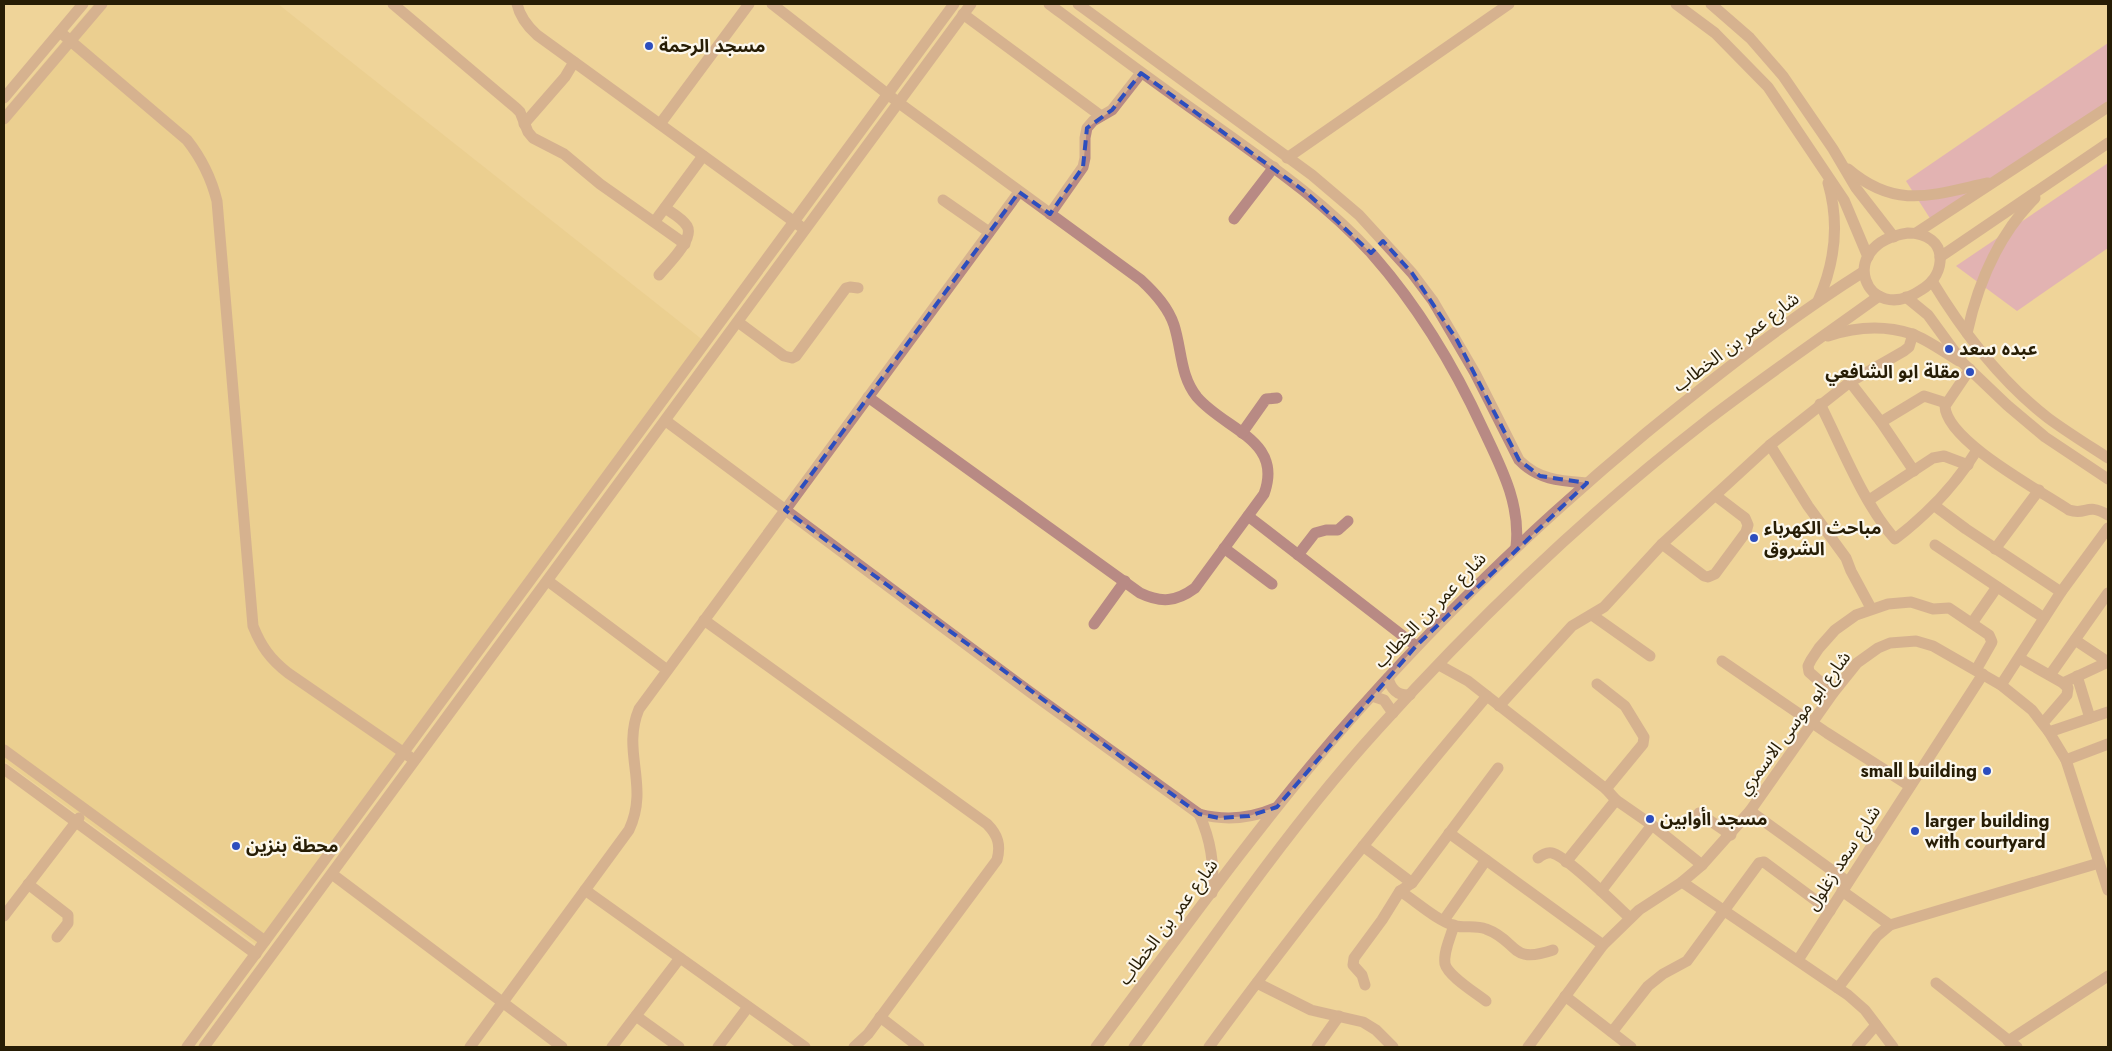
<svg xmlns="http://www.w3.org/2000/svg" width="2112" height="1051" font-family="Jost,'Noto Sans Arabic',sans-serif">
<rect width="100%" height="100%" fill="#efd499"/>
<path fill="#e6c985" d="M94 4H278L709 345 264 950 4 761V110Z"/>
<g fill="#d28cd1">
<path d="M2108 43V103L1933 223 1906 181Z"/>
<path d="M2108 163V248L2017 311 1956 266Z"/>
</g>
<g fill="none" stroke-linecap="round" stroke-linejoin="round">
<g stroke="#b88a84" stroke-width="11">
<path d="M393 4 516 108 520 112 528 132 533 138 564 154 600 184 685 244"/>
<path d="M517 4C520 17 527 26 537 35L800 226"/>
<path d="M772 4 899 103 1141 280C1155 293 1168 307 1174 325 1182 350 1180 376 1197 397 1225 430 1284 440 1264 494L1195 588C1176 602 1161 603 1140 593L868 397"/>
<path d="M1049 4C1100 42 1152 81 1205 118 1263 160 1323 200 1372 254 1418 306 1454 366 1483 429 1501 467 1521 504 1516 547"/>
<path d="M1078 4 1312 175 1359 215 1412 273 1433 301 1475 373 1519 460C1538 480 1561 481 1587 483"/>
<path d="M1676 4 1715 33 1768 87 1844 200 1868 257"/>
<path d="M1711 4 1750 38 1783 76 1833 149 1856 188 1894 237"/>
<path d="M963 14 1101 116"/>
<path d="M60 32 187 140C202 159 211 177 217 201L253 626C261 646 270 659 288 673L410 757"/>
<path d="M4 98 83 4"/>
<path d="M4 119 102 4"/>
<path d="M524 124 565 77 574 62"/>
<path d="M660 124 749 4"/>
<path d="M1287 158 1509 4"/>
<path d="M1848 169C1896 210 1932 195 1988 183"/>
<path d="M943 200 989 232"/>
<path d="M1050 214 1083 167 1085 158V138L1087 128 1093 121 1112 110 1141 73"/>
<path d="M1234 219 1274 167"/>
<path d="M655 221 703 156"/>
<path d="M1908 233C1926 233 1942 242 1940 262 1939 274 1931 284 1921 290 1866 328 1833 244 1908 233Z"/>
<path d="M1916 233 2108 107"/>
<path d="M1940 257 2108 143"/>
<path d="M659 275C667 265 695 239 687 226 682 218 672 213 665 208"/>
<path d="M1932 281C1963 332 2000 381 2048 418 2067 432 2088 445 2108 458"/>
<path d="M1906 297 1928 315 1963 363 2007 405 2045 437 2108 479"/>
<path d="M1818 301C1835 263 1840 224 1828 183"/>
<path d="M738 322 784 356 792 358 796 356 846 288 850 287 858 288"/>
<path d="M1967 333C1978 283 1998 235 2035 198"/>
<path d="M1828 336C1855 327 1885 325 1912 334 1928 340 1944 352 1959 361"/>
<path d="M1970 369 1945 406C1946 441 2041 491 2069 510 2087 516 2086 502 2108 515"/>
<path d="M1850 382 1881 422 1914 471"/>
<path d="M1820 404C1841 445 1864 505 1895 539 1929 513 1955 486 1977 450"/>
<path d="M666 421 1030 692 1199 814C1226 821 1250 819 1275 808"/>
<path d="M1881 422 1924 396 1946 403"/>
<path d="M1242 433 1266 399 1277 398"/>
<path d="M1770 445 1808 506 1846 558 1851 571 1871 608"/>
<path d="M1869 500 1933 458 1944 456 1968 465"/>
<path d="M1935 506 1966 529 2061 592"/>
<path d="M1248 516 1416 646"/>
<path d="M1662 544 1704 576 1708 577 1715 574 1746 532 1748 525 1745 518 1716 496"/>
<path d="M1935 545 2044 618"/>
<path d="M1224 548 1272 584"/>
<path d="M1995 549 2039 490"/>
<path d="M1298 555 1315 533 1326 530H1338L1348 521"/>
<path d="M548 581 667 670"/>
<path d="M1592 615 1650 656"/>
<path d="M704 620 987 824C998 835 1001 845 997 860L868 1034 854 1047"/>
<path d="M1972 623 1997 587"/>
<path d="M1094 624 1125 581"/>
<path d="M2075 640 2108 662"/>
<path d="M2019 658 2063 683 2068 688 2067 695 2043 723"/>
<path d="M1722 661 1827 733 1910 786"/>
<path d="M1439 665 1468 681 1606 789 1616 800 1652 825 1702 865"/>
<path d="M2050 675 2108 593"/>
<path d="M2077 676 2090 718"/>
<path d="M1388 678C1391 689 1397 696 1410 695"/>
<path d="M2063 683 2108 662"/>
<path d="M1597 684 1625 706 1644 737 1643 744 1606 789"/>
<path d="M2001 685 2061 592 2108 528"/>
<path d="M1833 693 1809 672 1808 666 1811 660 1819 648 1835 630 1856 615 1888 604 1911 602 1933 609 1949 608 1989 635 1992 642 1976 670"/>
<path d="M1372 696 1384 700 1393 713"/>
<path d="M1499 706 1572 626 1604 607 1662 544 1770 445 1850 382 1904 351 1909 347 1913 334"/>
<path d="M2049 732 2108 712"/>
<path d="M4 750 265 941"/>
<path d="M2066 760 2108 744"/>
<path d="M4 769 256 954"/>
<path d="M1750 811 1848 882"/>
<path d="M1699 813 1731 835"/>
<path d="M1199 814C1211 840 1215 865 1212 893"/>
<path d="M1449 833 1603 945"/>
<path d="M1363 846 1412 883"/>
<path d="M1538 858C1542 855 1546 852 1552 853 1565 855 1617 906 1630 918"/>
<path d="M1566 862 1616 800"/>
<path d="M332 874 562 1047"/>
<path d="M1682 882 1848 995 1865 1010 1893 1047"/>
<path d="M28 884 68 915V923L57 937"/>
<path d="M585 890 805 1047"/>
<path d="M1400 891C1417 902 1436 920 1455 926 1466 928 1476 925 1486 929 1519 941 1509 965 1553 950"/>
<path d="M1601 891 1652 825"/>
<path d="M1842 891 1890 925"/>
<path d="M4 916 79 818"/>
<path d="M1444 920 1486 860"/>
<path d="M1454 925C1451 936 1443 952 1445 964 1448 976 1476 993 1486 1001"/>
<path d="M1798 960 1983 674"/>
<path d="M1257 983 1311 1010 1363 1022 1376 1030 1393 1047"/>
<path d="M1936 983 2017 1047"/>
<path d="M1365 985 1362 975 1353 965 1354 958 1382 920 1400 891 1412 883 1498 768"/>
<path d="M1838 988 1877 936 1890 925 2099 863"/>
<path d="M1565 996 1631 1047"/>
<path d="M636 1016 679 1047"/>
<path d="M880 1017 919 1047"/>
<path d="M1612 1032 1648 986 1663 974 1687 961 1759 863 1764 862 1830 911"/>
<path d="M2008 1041 2108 976"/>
<path d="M187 1047 954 4"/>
<path d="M204 1047 971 4"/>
<path d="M470 1047 629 830C650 785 621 752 639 709L1019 192"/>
<path d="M612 1047 680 958"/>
<path d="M718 1047 748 1007"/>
<path d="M1096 1047C1174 943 1250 836 1335 737 1430 627 1534 526 1646 433 1716 376 1787 320 1863 272"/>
<path d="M1134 1047C1213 940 1288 828 1378 729 1478 618 1588 513 1705 422 1762 378 1821 338 1879 296"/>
<path d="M1209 1047C1297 927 1390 810 1487 696"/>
<path d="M1317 1047 1339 1016"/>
<path d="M1528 1047 1603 945 1639 910 1682 882 1702 865 1750 811 1833 693 1857 663 1878 648 1890 643 1916 641 1933 646 2001 685 2032 710 2049 732 2066 760 2108 890"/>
<path d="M1857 1047 1876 1025"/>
</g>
</g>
<path d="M0 0H2112V1051H0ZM1141 73 1307 193 1371 253 1383 241 1412 273 1457 340 1519 460 1540 476 1587 483 1416 646 1277 807 1249 816 1219 818 1199 814 785 510 1019 192 1050 214 1083 167 1087 128 1112 110Z" fill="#efd499" fill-opacity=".55" fill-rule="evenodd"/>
<path fill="none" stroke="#2d4ebe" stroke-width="4" stroke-dasharray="10 6" stroke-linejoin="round" d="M1141 73 1307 193 1371 253 1383 241 1412 273 1457 340 1519 460 1540 476 1587 483 1416 646 1277 807 1249 816 1219 818 1199 814 785 510 1019 192 1050 214 1083 167 1087 128 1112 110Z"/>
<g fill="#2d4ebe" stroke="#fdf8ec" stroke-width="2">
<circle cx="649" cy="46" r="5"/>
<circle cx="1949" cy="349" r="5"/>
<circle cx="1970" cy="372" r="5"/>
<circle cx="1754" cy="538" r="5"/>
<circle cx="1987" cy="771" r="5"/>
<circle cx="1650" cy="819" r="5"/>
<circle cx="1915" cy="831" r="5"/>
<circle cx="236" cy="846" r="5"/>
</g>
<g text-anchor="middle" stroke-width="4.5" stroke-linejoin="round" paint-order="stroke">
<g font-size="18" font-weight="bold" fill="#271d05" stroke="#fdf8ec" text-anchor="start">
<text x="659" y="52">مسجد الرحمة</text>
<text x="1959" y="355">عبده سعد</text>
<text x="1960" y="378" text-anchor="end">مقلة ابو الشافعي</text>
<text x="1764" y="534">مباحث الكهرباء<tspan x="1764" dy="21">الشروق</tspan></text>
<text x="1977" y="777" text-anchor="end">small building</text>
<text x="1660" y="825">مسجد اأوابين</text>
<text x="1925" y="827">larger building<tspan x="1925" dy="21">with courtyard</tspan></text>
<text x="246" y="852">محطة بنزين</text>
</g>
<g font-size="18" fill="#271d05" stroke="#fdf8ec">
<text transform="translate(1736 342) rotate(-37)" y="6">شارع عمر بن الخطاب</text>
<text transform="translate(1430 610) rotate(-46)" y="6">شارع عمر بن الخطاب</text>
<text transform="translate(1794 723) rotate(-53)" y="6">شارع ابو موسى الاسمري</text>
<text transform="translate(1843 858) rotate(-57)" y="6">شارع سعد زغلول</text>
<text transform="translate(1168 922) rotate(-53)" y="6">شارع عمر بن الخطاب</text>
</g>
</g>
<rect width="2112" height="1051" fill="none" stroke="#271d05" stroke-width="10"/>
</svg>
